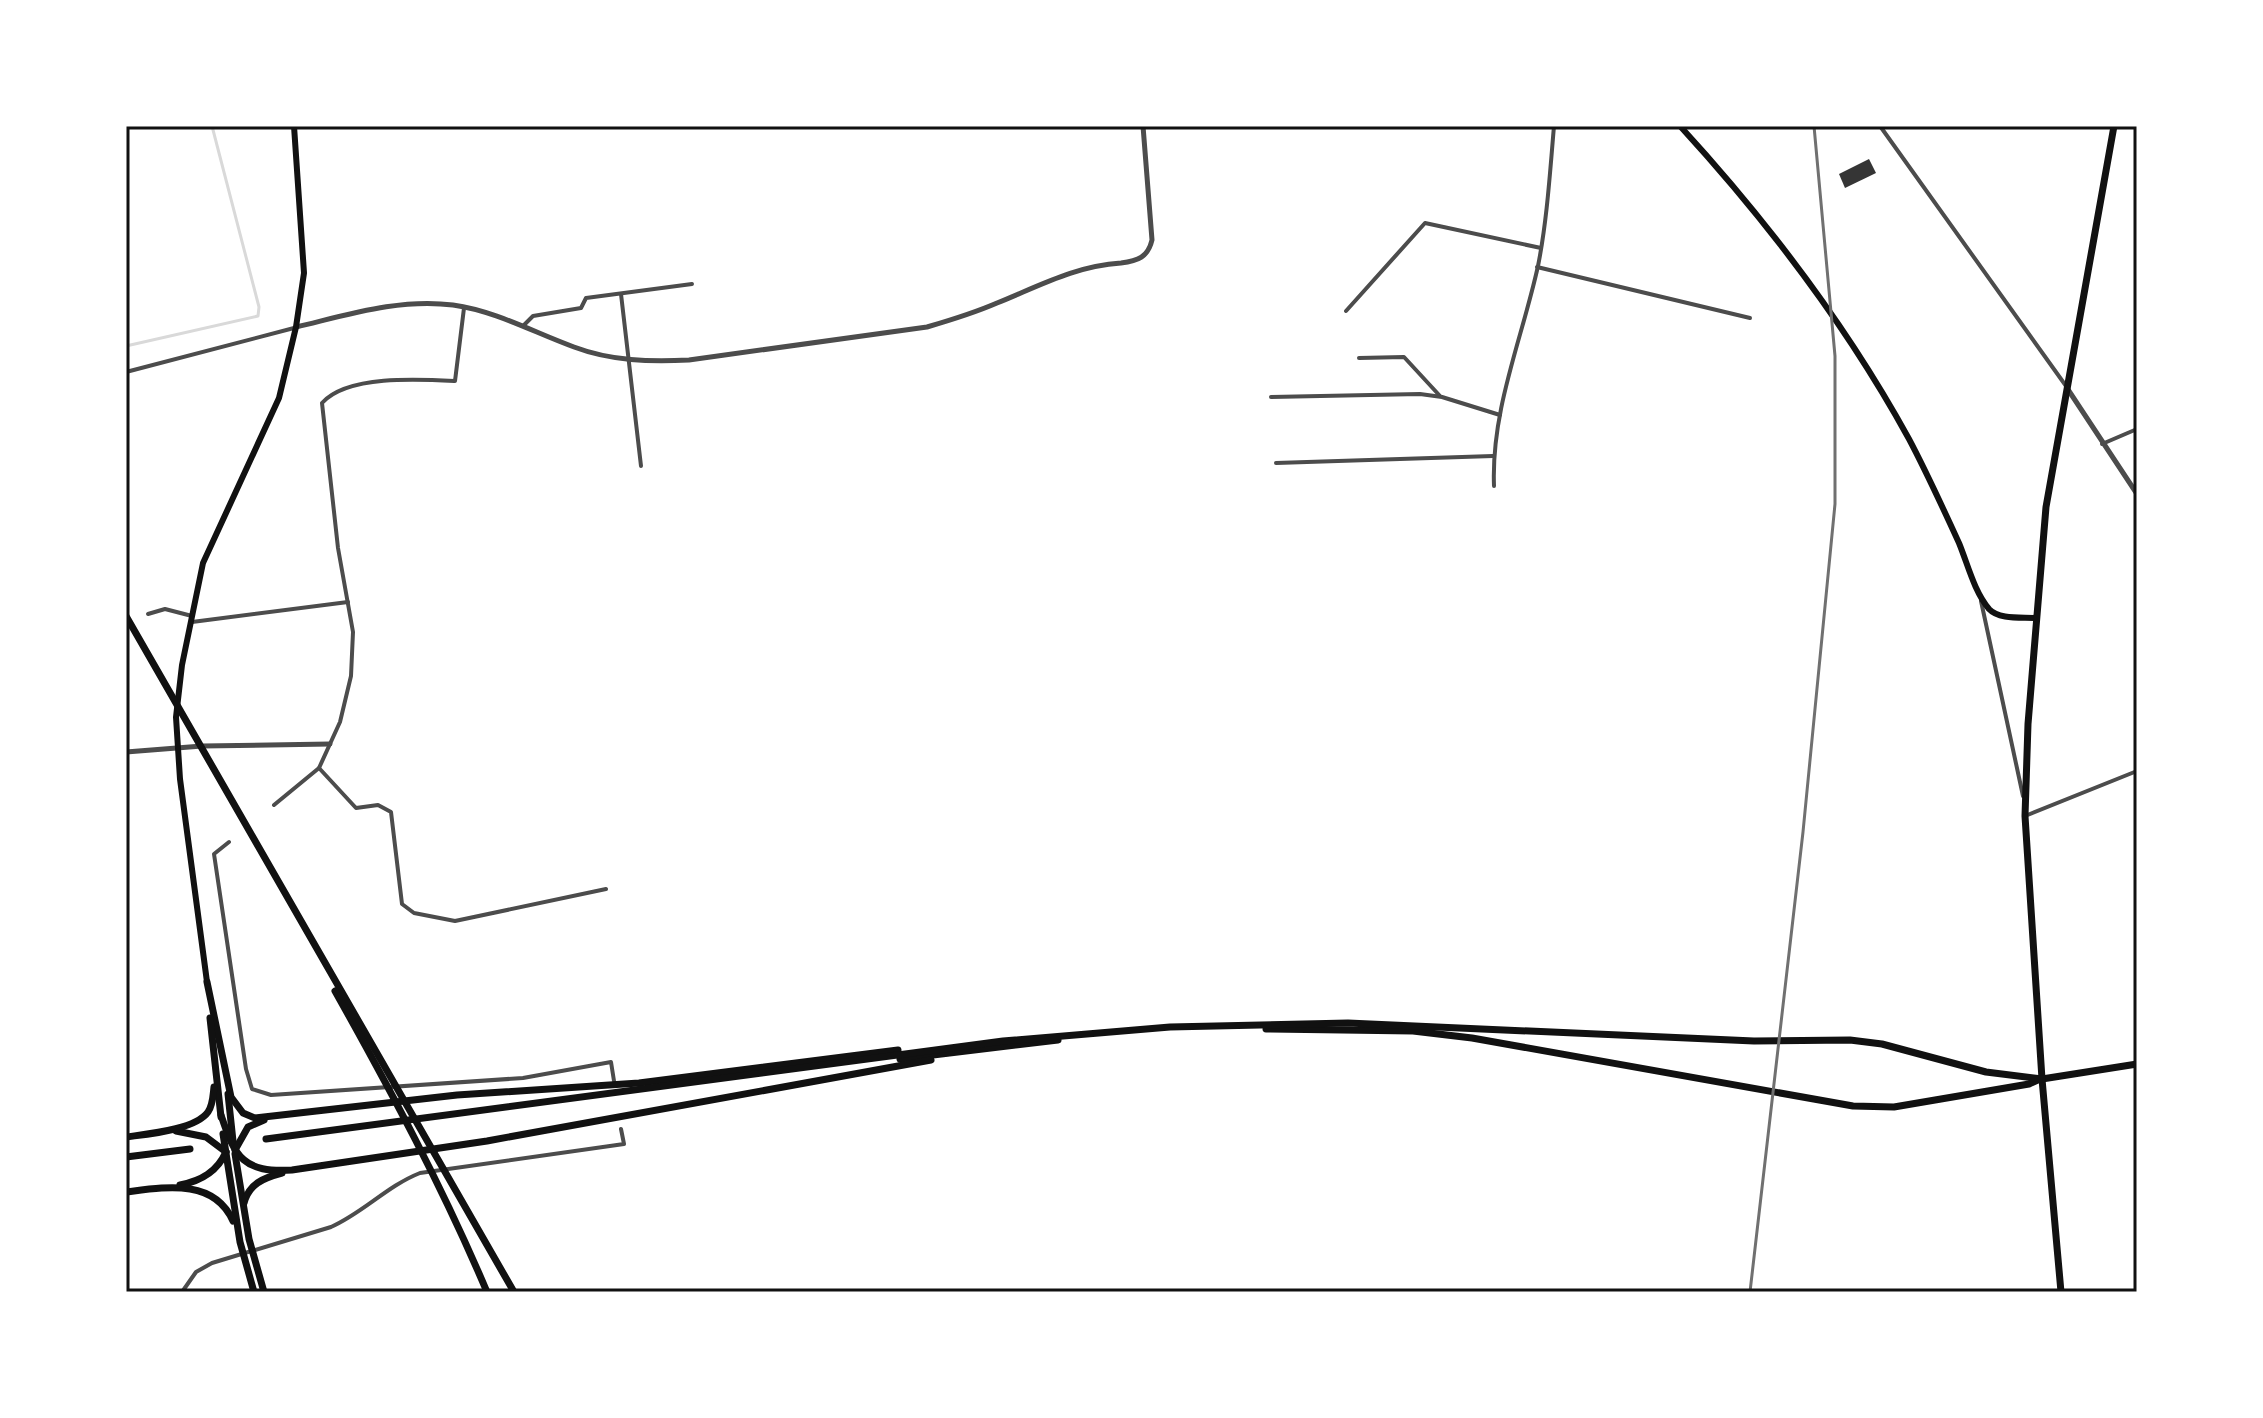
<svg xmlns="http://www.w3.org/2000/svg" width="2263" height="1418" font-family="Raleway,sans-serif">
<rect width="100%" height="100%" fill="#fff"/>
<g fill="none" stroke-linecap="round" stroke-linejoin="round">
<path stroke="#d9d9d9" stroke-width="3" d="M126 346 258 316 259 307 212 126"/>
</g>
<path fill="#353535" d="M1869 159 1876 173 1845 188 1839 174Z"/>
<g fill="none" stroke-linecap="round" stroke-linejoin="round">
<g stroke="#4c4c4c" stroke-width="4">
<path d="M1880 126 2066 386"/>
<path d="M1537 267 1750 318"/>
<path d="M621 294 641 466"/>
<path d="M1346 311 1425 223 1541 248"/>
<path d="M523 326 533 316 581 308 586 298 692 284"/>
<path d="M1359 358 1404 357 1440 396"/>
<path d="M126 372 294 328"/>
<path d="M1271 397 1420 394 1442 397 1500 415"/>
<path d="M2102 444 2137 429"/>
<path d="M1276 463 1493 456"/>
<path d="M1494 486C1491 410 1522 339 1538 266 1547 221 1550 172 1554 126"/>
<path d="M1981 601 2023 796"/>
<path d="M148 614 165 609 192 616"/>
<path d="M192 622 348 602"/>
<path d="M319 768 356 808 378 805 391 812 402 904 414 913 455 921 606 889"/>
<path d="M274 805 319 768 340 722 351 676 353 632 338 548 322 403C347 375 418 379 455 381L464 308"/>
<path d="M2025 816 2137 771"/>
<path d="M229 842 214 854 246 1069 252 1089 271 1095 523 1078 611 1062 614 1081"/>
<path d="M182 1292 196 1272 212 1263 331 1227C363 1213 387 1186 420 1173L624 1144 621 1129"/>
</g>
<g stroke="#4c4c4c" stroke-width="5">
<path d="M296 327C347 315 400 298 453 305 496 311 535 333 574 347 611 361 650 362 689 360L927 327C951 320 974 313 997 303 1039 286 1075 266 1121 263 1138 261 1148 257 1152 240L1143 126"/>
<path d="M2067 388 2137 494"/>
<path d="M126 752 202 746 330 744"/>
</g>
<path stroke="#111" stroke-width="6" d="M1680 126C1767 221 1847 326 1909 439 1927 473 1943 508 1959 543 1968 565 1974 591 1989 609 1999 620 2022 617 2035 618"/>
<path stroke="#111" stroke-width="6" d="M207 982 180 779 176 717 182 665 203 563 279 398 296 327 304 273 294 126"/>
<g stroke="#111" stroke-width="7">
<path d="M2042 1079 2137 1064"/>
<path d="M2061 1292 2042 1079 2025 816 2028 724 2046 507 2114 126"/>
</g>
<g stroke="#111" stroke-width="7">
<path d="M126 616 514 1292"/>
<path d="M207 982 231 1097 243 1113 255 1118 457 1095 639 1083 898 1050"/>
<path d="M335 991C390 1089 443 1188 487 1292"/>
<path d="M210 1018 221 1117"/>
<path d="M1266 1029 1413 1031 1472 1038 1853 1106 1894 1107 2029 1084 2040 1079"/>
<path d="M900 1059 1058 1040"/>
<path d="M228 1094 233 1141"/>
<path d="M221 1115C235 1158 244 1173 292 1170L487 1141 931 1060"/>
<path d="M176 1131 206 1137 226 1152"/>
<path d="M223 1134 240 1242 254 1292"/>
<path d="M126 1137C147 1134 195 1130 208 1112 213 1105 213 1095 214 1087"/>
<path d="M266 1139 1003 1041 1170 1027 1348 1023 1754 1041 1850 1040 1882 1044 1986 1072 2042 1079"/>
<path d="M235 1150 248 1127 264 1120"/>
<path d="M235 1154 249 1239 264 1292"/>
<path d="M126 1157 190 1149"/>
<path d="M180 1185C201 1181 217 1172 226 1152"/>
<path d="M126 1192C165 1187 214 1178 233 1221"/>
<path d="M244 1203C249 1184 263 1178 282 1173"/>
</g>
<path stroke="#707070" stroke-width="3" d="M1750 1292 1803 832 1835 504V356L1814 126"/>
</g>
<rect width="2263" height="1418" fill="none" stroke="#ffffff" stroke-width="256"/>
<rect x="128" y="128" width="2007" height="1162" fill="none" stroke="#111" stroke-width="3"/>
</svg>
